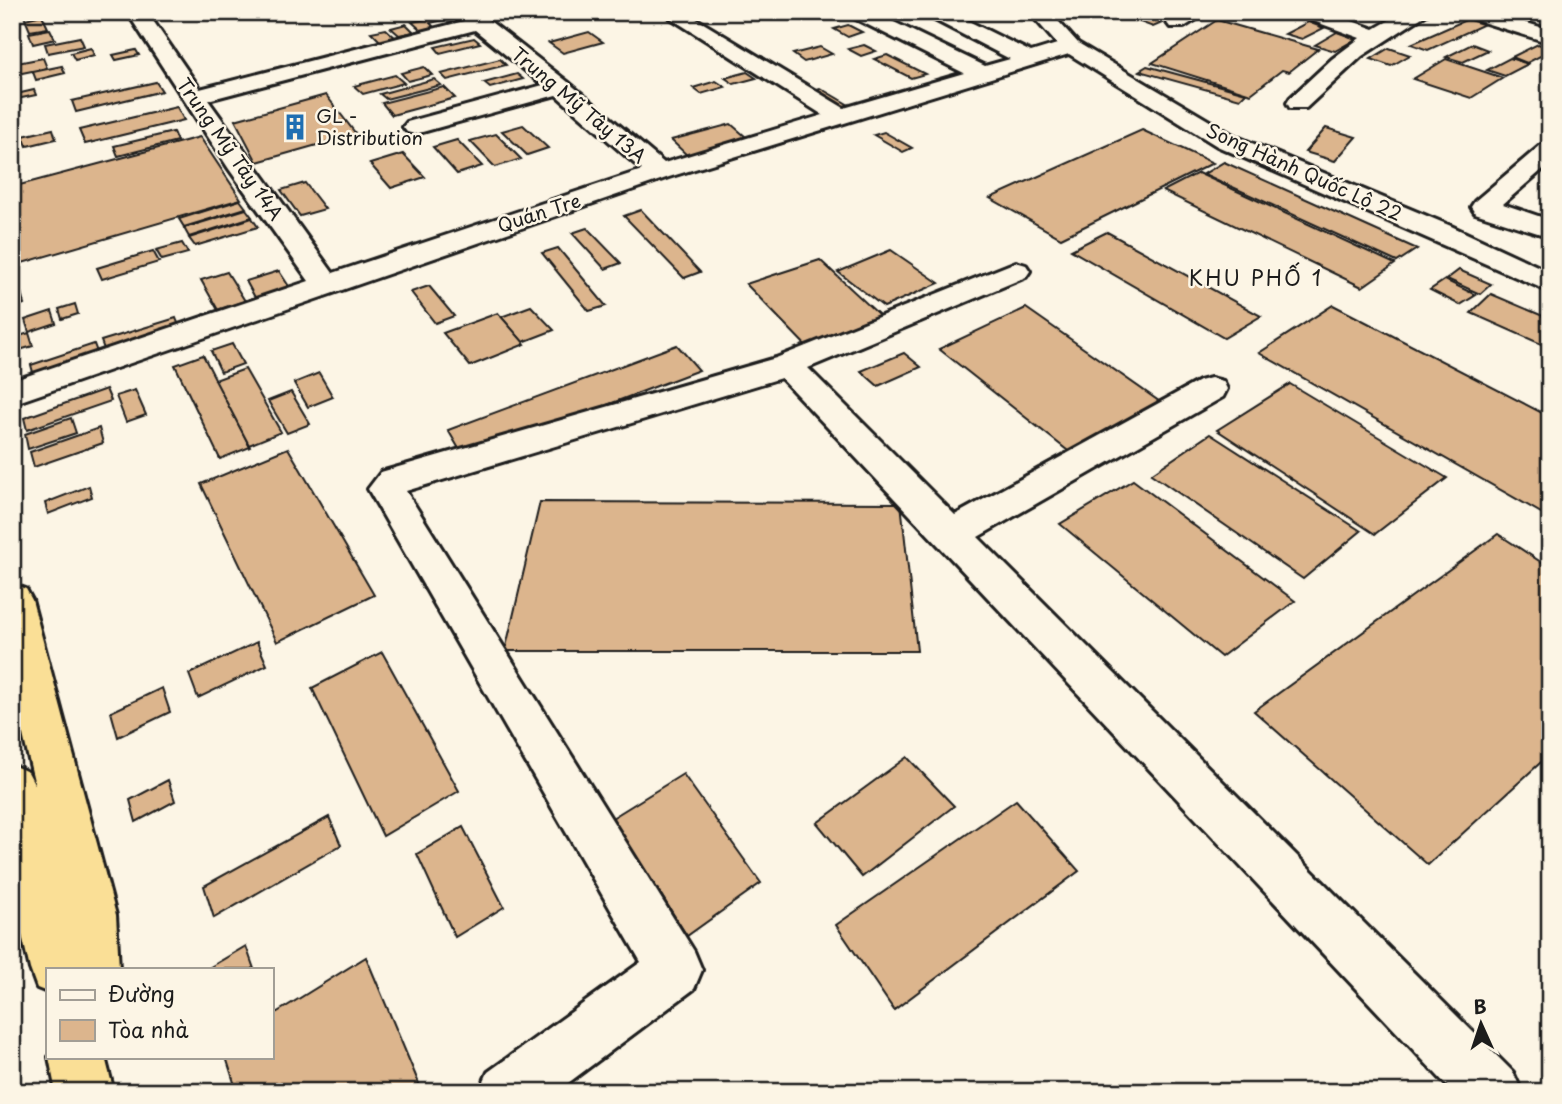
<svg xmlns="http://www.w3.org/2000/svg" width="1562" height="1104" font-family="'Playpen Sans',sans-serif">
<rect width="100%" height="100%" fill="#fcf5e5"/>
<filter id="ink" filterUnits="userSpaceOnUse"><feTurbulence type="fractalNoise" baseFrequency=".0143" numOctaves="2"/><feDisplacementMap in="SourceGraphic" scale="14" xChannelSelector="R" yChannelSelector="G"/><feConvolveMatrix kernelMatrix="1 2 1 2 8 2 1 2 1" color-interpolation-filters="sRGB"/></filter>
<g filter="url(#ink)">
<g fill="#dcb58d" stroke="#1c1c1c" stroke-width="2">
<path d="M203 12H240L210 19Z"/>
<path d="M42 15 48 28 30 31 25 19Z"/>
<path d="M1141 15 1162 23 1153 27 1132 19Z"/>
<path d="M440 16 444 20 430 23 435 28 422 31 412 22Z"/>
<path d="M1470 18 1487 23 1428 50 1411 44Z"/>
<path d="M1217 20 1318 49 1289 72 1282 70 1251 94 1152 63Z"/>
<path d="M1308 22 1324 28 1302 39 1285 34Z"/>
<path d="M406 24 414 32 399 35 391 28Z"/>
<path d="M848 25 862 32 848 37 834 29Z"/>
<path d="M50 29 55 39 33 44 29 33Z"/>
<path d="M386 29 397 39 382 43 371 32Z"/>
<path d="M589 32 603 42 563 53 549 43Z"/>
<path d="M1337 32 1356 39 1335 51 1315 45Z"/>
<path d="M80 37 84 46 48 53 45 44Z"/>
<path d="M474 38 480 43 440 53 435 47Z"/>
<path d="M1472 44 1488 50 1463 62 1446 57Z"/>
<path d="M1538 44 1550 48V51L1527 63 1512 57Z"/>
<path d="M864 45 876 51 861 56 848 49Z"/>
<path d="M820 47 832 54 804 62 793 54Z"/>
<path d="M91 48 94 55 75 60 71 53Z"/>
<path d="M1389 48 1410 55 1391 66 1371 59Z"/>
<path d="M136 50 139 55 116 60 113 55Z"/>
<path d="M887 55 925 74 911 78 874 59Z"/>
<path d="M43 58 47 68 12 75V64Z"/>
<path d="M1510 58 1528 64 1505 76 1487 70Z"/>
<path d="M500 59 506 65 447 80 441 74Z"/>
<path d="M1446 59 1503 78 1471 98 1413 79Z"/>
<path d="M62 66 65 73 36 80 33 72Z"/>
<path d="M1147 66 1246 93 1240 99 1139 71Z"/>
<path d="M424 67 432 75 408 81 401 73Z"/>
<path d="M747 72 756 78 734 84 725 78Z"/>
<path d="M517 74 523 79 490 88 484 83Z"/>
<path d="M395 75 404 83 363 94 354 86Z"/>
<path d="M434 79 441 85 386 99 380 94Z"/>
<path d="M716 81 725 87 701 94 693 88Z"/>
<path d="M156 82 162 91 76 112 72 101Z"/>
<path d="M444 87 455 98 392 115 382 103Z"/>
<path d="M820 88 854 108 839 113 805 92Z"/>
<path d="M34 90 36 95 12 100V95Z"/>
<path d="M326 95 356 134 257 162 235 120Z"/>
<path d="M177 107 184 120 85 144 79 130Z"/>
<path d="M731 124 753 143 692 160 671 140Z"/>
<path d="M523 125 548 148 527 155 502 131Z"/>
<path d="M1326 128 1356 137 1335 161 1305 152Z"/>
<path d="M53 129 56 139 27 146 23 136Z"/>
<path d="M1142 130 1213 163 1061 238 990 198Z"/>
<path d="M173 132 177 141 118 156 114 146Z"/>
<path d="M884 132 912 148 903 152 874 135Z"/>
<path d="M496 134 521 159 495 167 470 141Z"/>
<path d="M200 137 241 199 12 266V187Z"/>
<path d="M457 140 482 166 457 174 433 147Z"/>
<path d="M403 154 425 177 391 188 370 164Z"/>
<path d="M1224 162 1417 249 1397 262 1204 174Z"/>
<path d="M1198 173 1395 264 1362 287 1163 191Z"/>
<path d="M305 183 325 209 300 216 281 190Z"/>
<path d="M240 200 246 208 184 227 179 219Z"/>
<path d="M246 209 252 217 189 237 184 228Z"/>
<path d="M641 210 700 272 684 278 624 216Z"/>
<path d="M252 218 258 227 195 246 189 238Z"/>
<path d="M587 228 621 263 605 269 572 233Z"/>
<path d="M1107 232 1261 316 1224 338 1071 250Z"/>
<path d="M182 243 188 253 162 260 156 250Z"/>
<path d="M558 248 606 306 589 311 542 253Z"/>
<path d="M891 250 939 283 884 307 838 272Z"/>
<path d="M153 251 159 262 102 279 97 268Z"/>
<path d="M820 260 890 325 813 353 746 284Z"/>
<path d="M1459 270 1491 284 1480 294 1447 279Z"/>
<path d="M279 271 292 291 258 303 246 281Z"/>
<path d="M227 272 245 301 218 310 201 280Z"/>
<path d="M1445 280 1476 295 1460 305 1430 290Z"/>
<path d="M429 286 454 316 435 323 411 292Z"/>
<path d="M21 292 24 304 12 308V294Z"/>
<path d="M1491 294 1550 319V348L1471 313Z"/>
<path d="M75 304 78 314 62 319 59 309Z"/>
<path d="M1333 305 1550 417V518L1259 353Z"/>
<path d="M531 306 554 330 523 342 501 317Z"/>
<path d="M1026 308 1163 404 1072 454 939 349Z"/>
<path d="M52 311 56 323 29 332 25 320Z"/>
<path d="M498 313 525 344 470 366 443 333Z"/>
<path d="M176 318 180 328 105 352 101 341Z"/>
<path d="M29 333 33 346 16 351 13 338Z"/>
<path d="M94 344 98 355 34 376 31 365Z"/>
<path d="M232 344 243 364 221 372 211 351Z"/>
<path d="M677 345 699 370 465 459 448 430Z"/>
<path d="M904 353 921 367 878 386 861 371Z"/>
<path d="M203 355 250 447 220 459 175 365Z"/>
<path d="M245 369 281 432 249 445 215 380Z"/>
<path d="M319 373 333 397 308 407 294 383Z"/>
<path d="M1290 384 1447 478 1375 534 1217 430Z"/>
<path d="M106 389 111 401 27 430 24 418Z"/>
<path d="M135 390 146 415 126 422 116 396Z"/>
<path d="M291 392 310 424 287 433 268 401Z"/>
<path d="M71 418 76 433 28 449 25 434Z"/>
<path d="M99 428 103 443 34 467 30 452Z"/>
<path d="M1210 434 1361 531 1303 579 1151 474Z"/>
<path d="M288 448 374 595 277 642 201 484Z"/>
<path d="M1133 480 1295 601 1221 657 1060 524Z"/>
<path d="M89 486 92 497 48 514 45 503Z"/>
<path d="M540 502 901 503 917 651H505Z"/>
<path d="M1498 534 1550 568V754L1428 865 1254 711Z"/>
<path d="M257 642 267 665 198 698 189 674Z"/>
<path d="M382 652 459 791 383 836 312 688Z"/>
<path d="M162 688 170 712 118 737 111 712Z"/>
<path d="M907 757 954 806 862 877 817 823Z"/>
<path d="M683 774 761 883 687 936 612 818Z"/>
<path d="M168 780 175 801 136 822 130 800Z"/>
<path d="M1016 800 1079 871 894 1010 836 925Z"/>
<path d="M329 817 341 845 214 918 204 886Z"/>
<path d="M463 827 504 907 455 937 417 854Z"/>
<path d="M246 946 254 969H207Z"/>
<path d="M366 957 420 1086 412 1092H237L226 1057H271V1016Z"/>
</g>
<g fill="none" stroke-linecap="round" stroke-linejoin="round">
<g stroke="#1c1c1c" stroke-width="6">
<g id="minor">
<path d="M127 12H147L200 89 464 21 455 12H478L568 82 664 163 823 115 661 12H685L844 108 964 73 850 16 847 12H873L985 66 1010 59 927 16 924 12H950L1031 52 1057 44 1029 12H1050L1078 43 1235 136 1451 226 1550 272V292L1217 146 1069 54 669 177 12 404V381L309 281 229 169ZM475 30 543 85 407 122 403 127 407 132 415 134 556 95 642 170 333 273 208 100Z"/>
<path d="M1182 12H1208L1184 27H1170L1167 23Z"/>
<path d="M1297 12H1327L1374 29 1404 12H1430L1362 56 1306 108H1290L1287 103 1290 98 1332 59 1360 38 1300 16Z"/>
<path d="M1460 12H1491L1550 30V43L1463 16Z"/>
<path d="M1550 143V163L1503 204 1550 220V237L1475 213 1471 207 1475 201 1541 145Z"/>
<path d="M1016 262 1026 265 1030 271 1026 277 808 368 955 515 1199 381 1211 378 1223 381 1227 389 1223 397 978 537 1513 1072 1522 1092H1453L781 378 406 491 694 951 702 970 694 989 556 1092H479L488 1072 641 962 368 489 381 472 776 358Z"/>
</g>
</g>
<g stroke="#1c1c1c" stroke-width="6">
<g id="highway">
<path d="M12 584 26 589 32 600 116 915 119 969H47V992L37 988 30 969 12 892V765L28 772 35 785 12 688Z"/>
<path d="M49 1057H105L114 1092H56Z"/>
</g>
</g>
<use href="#minor" fill="#fcf5e5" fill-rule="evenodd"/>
<use href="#highway" fill="#fadf96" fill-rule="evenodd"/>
</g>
</g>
<defs>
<g id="building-bare" transform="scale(2.1)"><path d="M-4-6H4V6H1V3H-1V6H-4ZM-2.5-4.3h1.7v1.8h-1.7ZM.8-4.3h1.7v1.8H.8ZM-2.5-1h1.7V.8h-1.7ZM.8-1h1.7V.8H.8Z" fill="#1f6fb2" stroke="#fcf5e5" stroke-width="2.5" paint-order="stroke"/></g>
</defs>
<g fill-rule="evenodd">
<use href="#building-bare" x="295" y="127"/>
</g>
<g text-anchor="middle" stroke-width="5" stroke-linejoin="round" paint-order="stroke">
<g font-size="19" fill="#1c1c1c" stroke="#fcf5e5">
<text transform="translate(579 105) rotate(40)" y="7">Trung Mỹ Tây 13A</text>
<text transform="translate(230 149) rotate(55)" y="7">Trung Mỹ Tây 14A</text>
<text transform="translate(1304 172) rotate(24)" y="7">Song Hành Quốc Lộ 22</text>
<text transform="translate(539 213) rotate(-18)" y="7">Quán Tre</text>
</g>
<g font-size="19" fill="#1c1c1c" stroke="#fcf5e5" text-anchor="start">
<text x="316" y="123">GL -<tspan x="316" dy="22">Distribution</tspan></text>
</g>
<g font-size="21" letter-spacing="2" fill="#1c1c1c" stroke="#fcf5e5">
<text x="1256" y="286">KHU PHỐ 1</text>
</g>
</g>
<rect width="1562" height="1104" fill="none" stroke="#fcf5e5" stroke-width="42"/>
<rect x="21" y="21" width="1520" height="1062" fill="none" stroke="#1c1c1c" stroke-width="2.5" filter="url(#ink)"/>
<rect x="46" y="968" width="228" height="91" fill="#fcf5e5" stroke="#a29e95" stroke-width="2"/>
<rect x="60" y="990" width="35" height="10" fill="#fcf5e5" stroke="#a29e95" stroke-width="2"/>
<text x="108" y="1002" font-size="21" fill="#1c1c1c">Đường</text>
<rect x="60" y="1020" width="35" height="21" fill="#dcb58d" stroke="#a29e95" stroke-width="2"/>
<text x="108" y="1038" font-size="21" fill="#1c1c1c">Tòa nhà</text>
<g transform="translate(1481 1024) rotate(357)" stroke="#fcf5e5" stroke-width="5" paint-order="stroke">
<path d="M0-5L12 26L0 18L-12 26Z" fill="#1c1c1c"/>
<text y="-10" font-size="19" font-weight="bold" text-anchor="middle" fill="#1c1c1c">B</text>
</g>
</svg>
